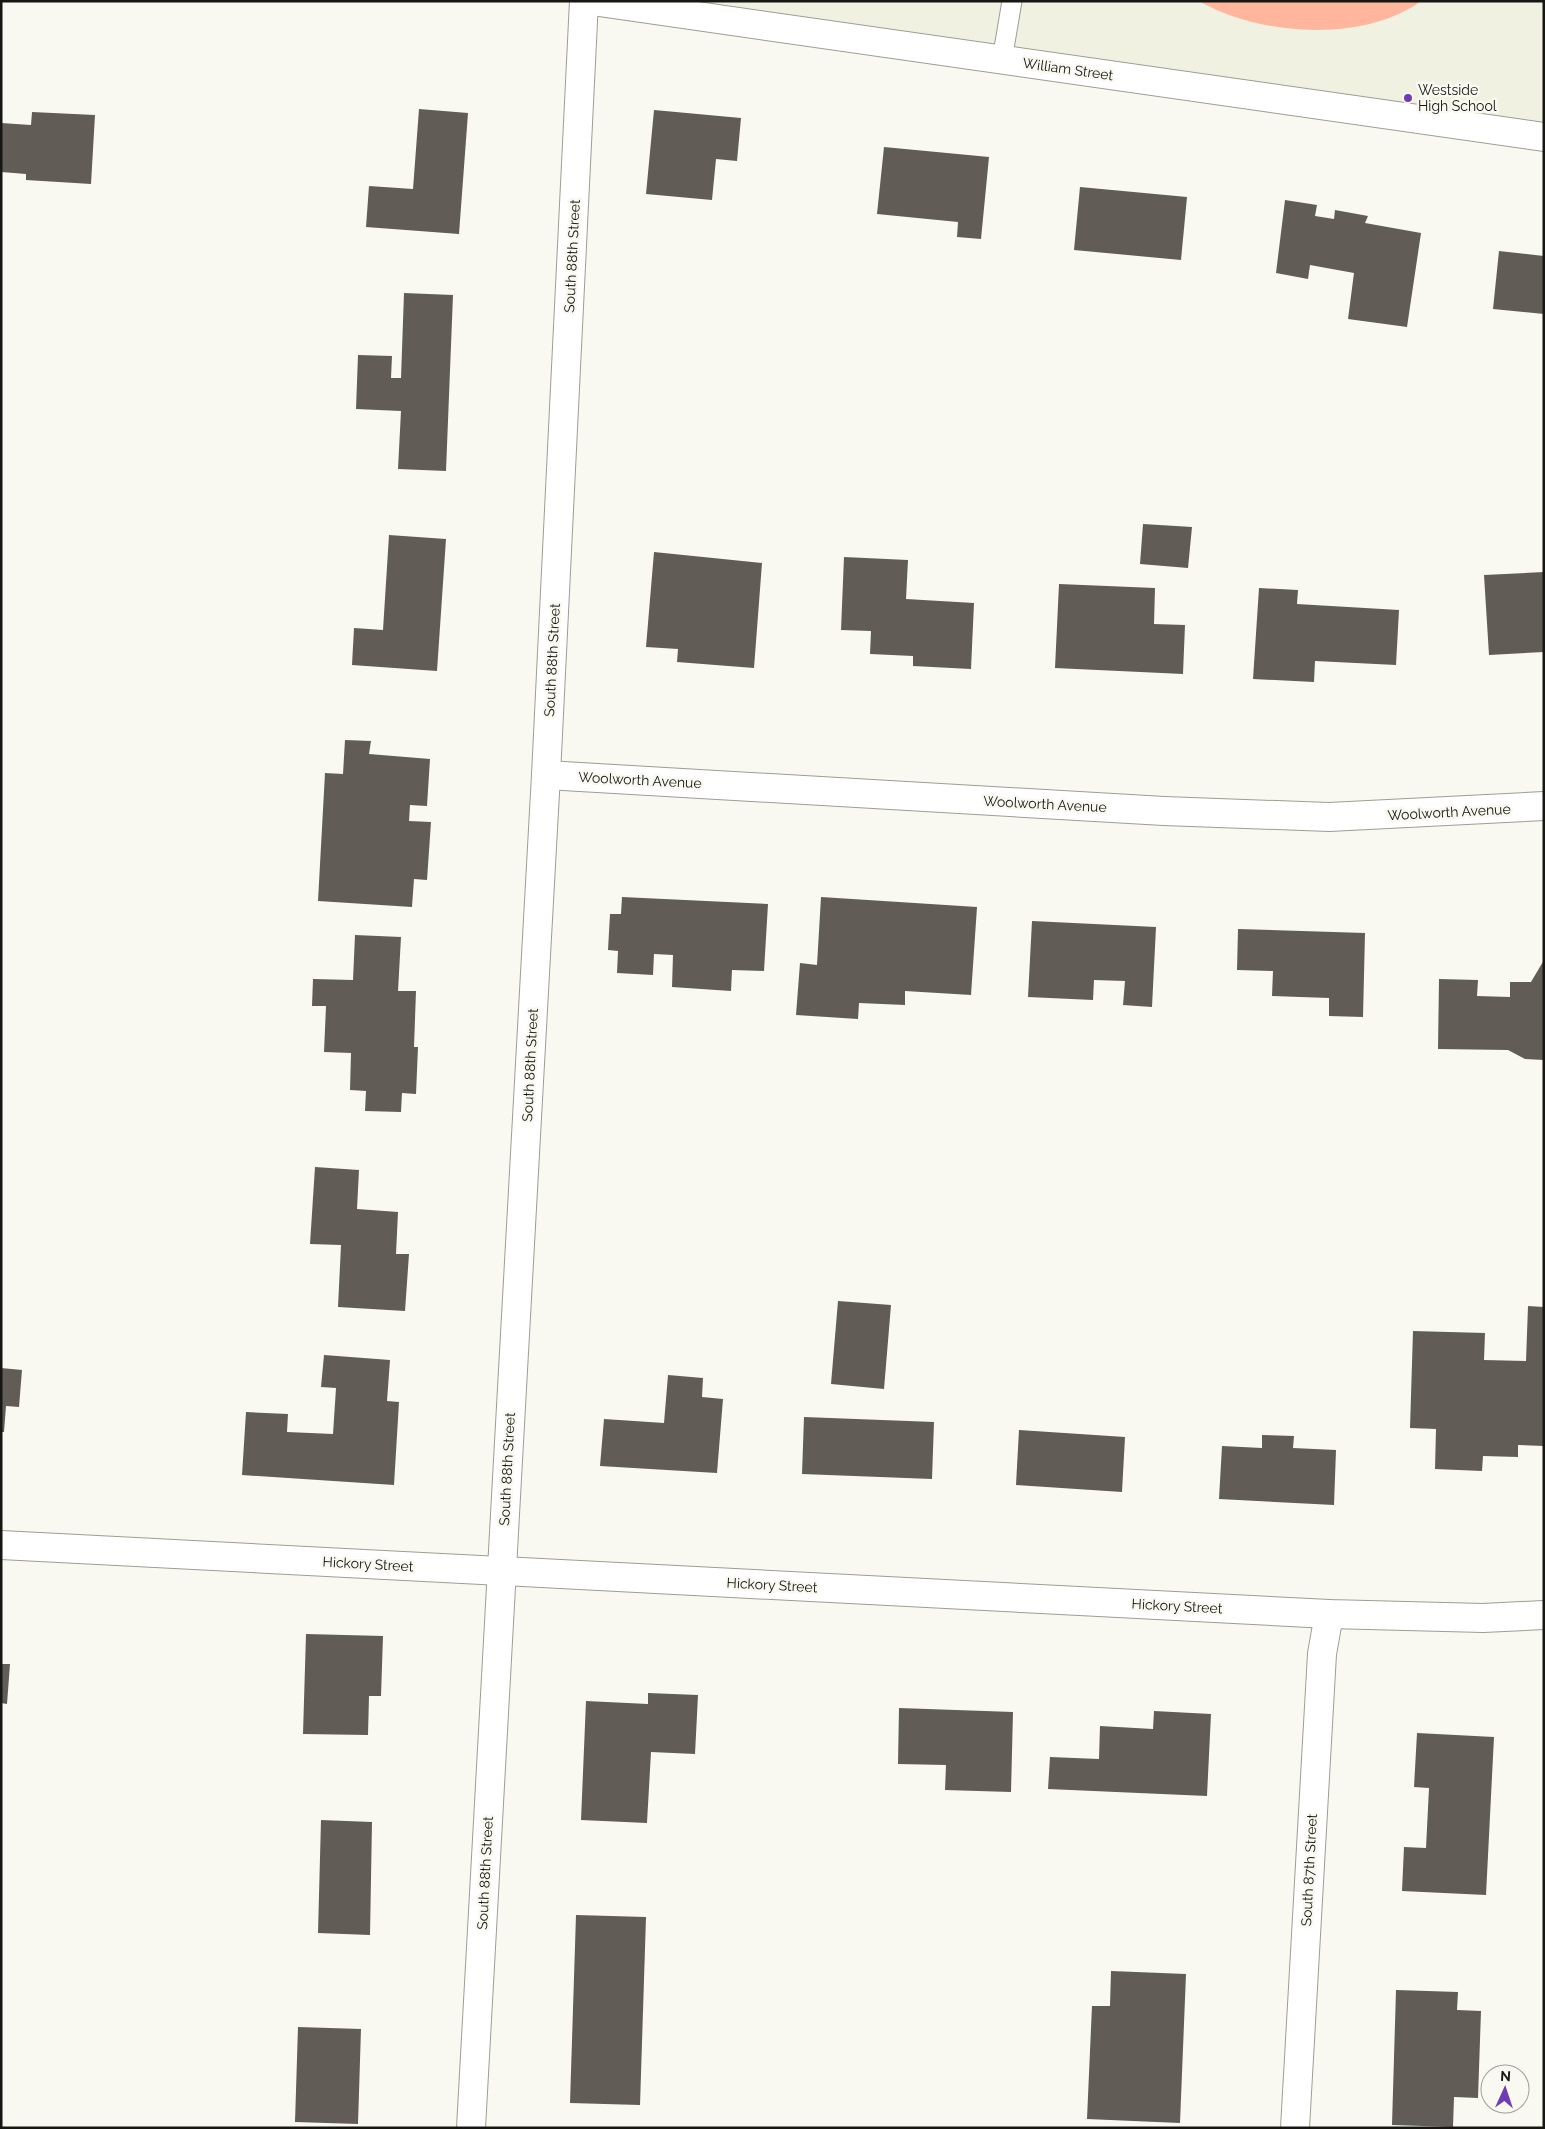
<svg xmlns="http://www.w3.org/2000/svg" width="1545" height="2129" font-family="Raleway,sans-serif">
<rect width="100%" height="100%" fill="#faf9f1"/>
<path fill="#f1f1e1" d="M592 1H1544V137Z"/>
<path fill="#ffb69d" d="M1199 1H1421C1364 43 1258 36 1199 1Z"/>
<g fill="#615c56">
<path d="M419 109 468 113 459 234 366 227 369 186 413 189Z"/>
<path d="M654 110 741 118 737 161 716 159 712 200 646 194Z"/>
<path d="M32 112 95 115 91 184 26 180V174L1 172V123L31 125Z"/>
<path d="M884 147 989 157 981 239 957 237 958 222 877 214Z"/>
<path d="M1080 187 1187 197 1181 260 1074 250Z"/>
<path d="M1285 200 1317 205 1315 216 1334 219 1335 210 1368 216 1365 223 1421 233 1407 327 1348 319 1354 273 1310 265 1308 279 1276 273Z"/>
<path d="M1499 251 1544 256V314L1493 309Z"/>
<path d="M404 293 453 295 446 471 398 469 401 411 356 409 358 355 392 356 391 378H401Z"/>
<path d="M1143 524 1192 527 1188 568 1140 564Z"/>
<path d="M389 535 446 539 437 671 352 665 354 628 383 630Z"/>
<path d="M654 552 762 563 754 668 677 662 678 649 646 647Z"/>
<path d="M844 557 908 560 906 599 974 603 971 669 913 666V656L870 654 871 631 841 630Z"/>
<path d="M1544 572V652L1489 655 1484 575Z"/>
<path d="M1059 584 1155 588 1154 624 1185 625 1183 674 1055 668Z"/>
<path d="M1259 588 1298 590 1297 604 1399 610 1396 665 1315 661 1314 682 1253 679Z"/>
<path d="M345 740 371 741 369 754 430 759 427 806 410 805 409 821 431 822 427 880 414 879 412 907 318 901 325 773 343 774Z"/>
<path d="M622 897 768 904 764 971 732 970 731 991 672 987 673 955 654 954 653 975 617 973 618 951 608 950 610 914H621Z"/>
<path d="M821 897 977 907 971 995 905 991V1005L859 1003 858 1019 796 1015 800 963 817 965Z"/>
<path d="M1032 921 1156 927 1152 1007 1123 1005 1125 981 1094 980 1093 1000 1028 997Z"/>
<path d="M1238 929 1365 933 1363 1017 1329 1016V998L1272 996 1273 971 1237 970Z"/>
<path d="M355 935 401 937 398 991H416L414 1047H418L416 1094 402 1093 401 1112 365 1111 366 1091 350 1090 351 1053 324 1052 326 1006H312L313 979 353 980Z"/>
<path d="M1544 960V1060L1525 1059 1508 1050 1438 1049 1439 979 1478 980 1477 996 1510 997V982H1531Z"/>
<path d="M315 1167 359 1170 357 1209 398 1212 396 1254H409L405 1311 338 1307 341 1245 310 1244Z"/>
<path d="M838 1301 891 1305 884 1389 831 1384Z"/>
<path d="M1528 1306 1544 1307V1446L1518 1445V1457L1483 1456 1482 1471 1435 1469 1436 1429 1410 1428 1413 1331 1485 1333 1484 1360 1526 1361Z"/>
<path d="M324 1355 390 1360 387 1401 399 1402 394 1485 242 1475 246 1412 288 1414 287 1432 333 1434 336 1388 321 1387Z"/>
<path d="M1 1368 22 1370 19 1407 6 1406 4 1432H1Z"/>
<path d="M668 1375 703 1378 702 1397 723 1399 717 1473 600 1466 604 1419 664 1423Z"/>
<path d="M804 1417 934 1422 932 1479 802 1474Z"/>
<path d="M1019 1430 1125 1437 1122 1492 1016 1485Z"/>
<path d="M1262 1435 1294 1436 1293 1448 1336 1450 1334 1505 1219 1499 1222 1446 1262 1448Z"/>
<path d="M306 1634 383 1636 381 1696H369L368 1735 303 1734Z"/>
<path d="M1 1664H10L7 1704 1 1703Z"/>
<path d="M648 1693 698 1695 695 1754 651 1752 647 1823 581 1820 586 1701 648 1704Z"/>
<path d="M899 1708 1013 1712 1011 1792 945 1790 946 1765 898 1764Z"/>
<path d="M1154 1711 1211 1714 1207 1796 1048 1789 1050 1757 1099 1759 1100 1726 1153 1729Z"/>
<path d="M1417 1733 1494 1737 1486 1895 1402 1891 1404 1847 1426 1848 1429 1788 1414 1787Z"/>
<path d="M321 1820 372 1822 370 1935 318 1933Z"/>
<path d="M576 1915 646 1917 640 2105 570 2103Z"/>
<path d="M1111 1971 1186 1974 1180 2123 1087 2119 1092 2006H1110Z"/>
<path d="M1396 1990 1458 1992 1457 2010 1481 2011 1478 2098 1454 2097 1453 2127 1392 2125Z"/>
<path d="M298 2027 361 2029 358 2124 295 2122Z"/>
</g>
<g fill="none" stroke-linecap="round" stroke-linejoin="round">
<g stroke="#9d9d95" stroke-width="21">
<path id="lane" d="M1002 60 1012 1"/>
</g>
<g stroke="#9d9d95" stroke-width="30">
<g id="street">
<path d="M592 1 1544 137"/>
<path d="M546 775 1164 811 1329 817 1544 806"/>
<path d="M1 1545 1329 1614 1483 1618 1544 1615"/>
<path d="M471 2128 546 775 584 1"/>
<path d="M1295 2128 1322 1654 1329 1614"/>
</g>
</g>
<use href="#lane" stroke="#fff" stroke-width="19"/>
<use href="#street" stroke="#fff" stroke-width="28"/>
</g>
<circle fill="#703cb3" stroke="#faf9f1" stroke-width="2" cx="1408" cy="98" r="5"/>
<g text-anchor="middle" stroke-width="5" stroke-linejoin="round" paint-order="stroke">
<g font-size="14" fill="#161613" stroke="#faf9f1">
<text transform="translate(1068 69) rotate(8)" y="5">William Street</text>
<text transform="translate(572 256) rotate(-87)" y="5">South 88th Street</text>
<text transform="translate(552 660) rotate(-87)" y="5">South 88th Street</text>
<text transform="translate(640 780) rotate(3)" y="5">Woolworth Avenue</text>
<text transform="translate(1045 804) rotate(3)" y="5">Woolworth Avenue</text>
<text transform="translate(1449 812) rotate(-3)" y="5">Woolworth Avenue</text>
<text transform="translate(530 1065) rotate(-87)" y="5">South 88th Street</text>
<text transform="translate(507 1469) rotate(-87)" y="5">South 88th Street</text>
<text transform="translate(368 1564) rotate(3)" y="5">Hickory Street</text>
<text transform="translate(772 1585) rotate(3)" y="5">Hickory Street</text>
<text transform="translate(1177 1606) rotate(3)" y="5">Hickory Street</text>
<text transform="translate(1309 1870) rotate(-87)" y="5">South 87th Street</text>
<text transform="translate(485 1873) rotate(-87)" y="5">South 88th Street</text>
</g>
<g font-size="14" fill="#161613" stroke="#faf9f1" text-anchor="start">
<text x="1418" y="95">Westside<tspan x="1418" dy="16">High School</tspan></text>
</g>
</g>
<rect width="1545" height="2129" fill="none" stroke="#161613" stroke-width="5"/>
<g transform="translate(1505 2089) rotate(3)"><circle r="24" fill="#faf9f1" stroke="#9f9e98"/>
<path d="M0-4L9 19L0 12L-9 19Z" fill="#703cb3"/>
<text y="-8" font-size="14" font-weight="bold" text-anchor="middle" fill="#161613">N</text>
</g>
</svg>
